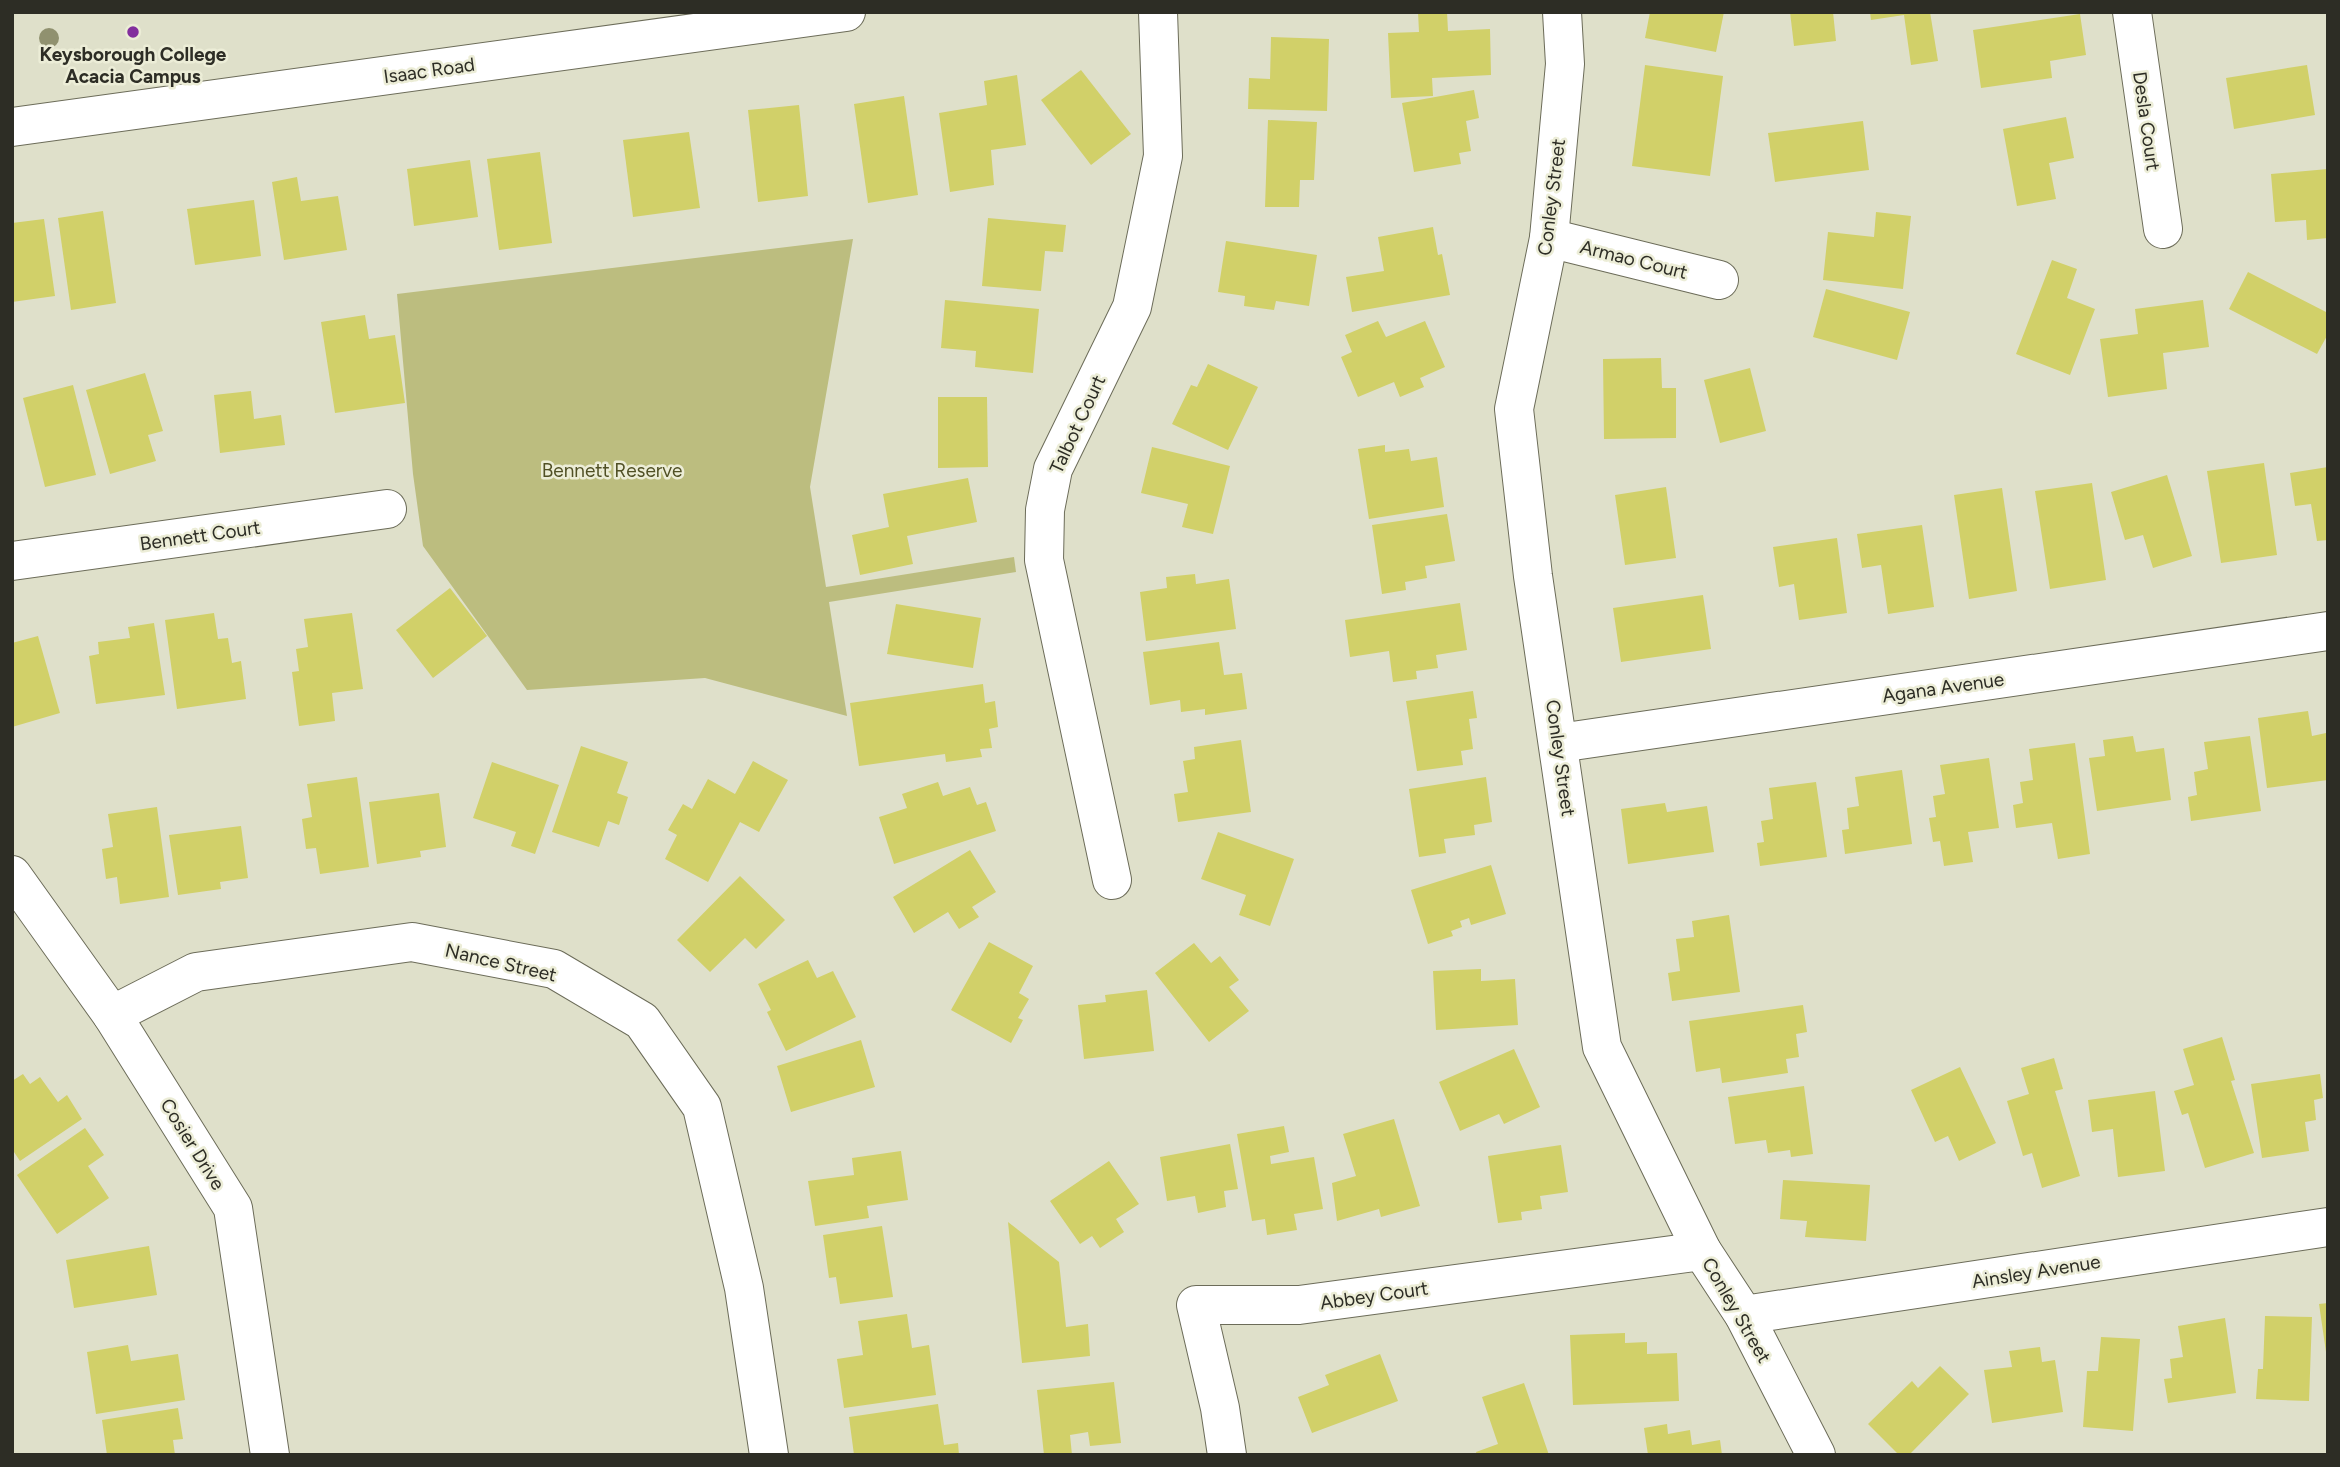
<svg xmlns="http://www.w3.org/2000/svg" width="2340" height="1467" font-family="Figtree,sans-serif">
<rect width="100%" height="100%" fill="#dfe0ca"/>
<path fill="#bcbd7f" d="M853 239 810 487 826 587 1014 557 1016 572 829 602 847 716 705 678 527 690 423 546 413 474 397 294Z"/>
<g fill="#d1d069">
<path d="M1418 12H1447L1448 31 1490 29 1491 75 1432 78 1433 96 1391 98 1388 33 1419 32Z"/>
<path d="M1650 12H1724L1716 52 1645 38Z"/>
<path d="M1790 12H1833L1836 41 1794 46Z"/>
<path d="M1870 12H1930L1938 61 1911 65 1904 15 1871 20Z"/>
<path d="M2080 14 2086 55 2050 61 2052 78 1981 88 1973 30Z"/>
<path d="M1271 37 1329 39 1327 111 1248 109 1249 78 1270 79Z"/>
<path d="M1645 65 1723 76 1710 176 1632 166Z"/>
<path d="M2307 65 2315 115 2234 129 2226 78Z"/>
<path d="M1081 70 1131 134 1091 165 1041 100Z"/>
<path d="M1017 75 1026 145 991 150 994 185 950 192 939 113 987 105 984 81Z"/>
<path d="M1474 90 1479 118 1466 121 1471 151 1459 153 1461 164 1414 172 1402 103Z"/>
<path d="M904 96 918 195 868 203 854 104Z"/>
<path d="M799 105 808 196 758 202 748 110Z"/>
<path d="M2066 117 2074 158 2049 163 2056 199 2017 206 2003 129Z"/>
<path d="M1268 120 1317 122 1314 180H1300L1299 207H1265Z"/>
<path d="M1863 121 1869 170 1775 182 1768 133Z"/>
<path d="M689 132 700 208 633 217 623 140Z"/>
<path d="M540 152 552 243 499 250 487 159Z"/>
<path d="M470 160 478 217 414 226 407 169Z"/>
<path d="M2328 169V238L2307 240 2306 220 2275 222 2271 174Z"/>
<path d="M297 177 301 201 338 196 347 250 284 260 272 182Z"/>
<path d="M254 200 261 256 195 265 187 209Z"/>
<path d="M103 211 116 303 71 310 58 218Z"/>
<path d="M1876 212 1911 216 1903 289 1823 280 1828 232 1874 237Z"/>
<path d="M988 218 1066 225 1063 252 1045 251 1041 291 982 286Z"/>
<path d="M44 219 55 296 12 302V223Z"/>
<path d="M1433 227 1438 255 1442 254 1450 295 1352 312 1346 277 1384 271 1378 237Z"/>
<path d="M1226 241 1317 255 1309 306 1276 301 1274 310 1244 306 1245 296 1218 292Z"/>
<path d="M2052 260 2077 269 2067 298 2095 309 2070 375 2016 354Z"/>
<path d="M2248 272 2328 313V334L2317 354 2229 309Z"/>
<path d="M1826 289 1910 312 1897 360 1813 337Z"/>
<path d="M945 300 1039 309 1033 373 975 367 976 351 941 348Z"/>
<path d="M2203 300 2209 347 2163 353 2167 389 2108 397 2100 339 2138 334 2135 309Z"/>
<path d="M365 315 369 339 395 335 405 403 335 413 321 322Z"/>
<path d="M1378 321 1386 337 1425 321 1445 367 1420 378 1424 387 1400 397 1394 382 1358 397 1341 357 1352 352 1345 335Z"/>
<path d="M1661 358 1662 388H1676V438L1604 439 1603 359Z"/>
<path d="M1208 364 1258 387 1228 450 1172 424 1191 385 1197 387Z"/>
<path d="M1750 368 1766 431 1720 443 1704 380Z"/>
<path d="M145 373 163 431 148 435 156 461 110 474 86 390Z"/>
<path d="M73 385 96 475 45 487 23 398Z"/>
<path d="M251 391 254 419 281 415 285 445 220 453 214 395Z"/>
<path d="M938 397H987L988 467 938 468Z"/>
<path d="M1385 445V452L1409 449 1411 461 1437 457 1444 507 1369 519 1358 449Z"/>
<path d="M1152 447 1230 466 1213 534 1182 527 1188 504 1141 493Z"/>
<path d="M2264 463 2277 555 2221 563 2207 471Z"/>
<path d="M2328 467V540L2317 541 2311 504 2295 506 2290 473Z"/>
<path d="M2167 475 2192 556 2153 568 2143 535 2125 540 2111 492Z"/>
<path d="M968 478 977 522 907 536 913 564 860 575 852 535 889 527 883 494Z"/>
<path d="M2092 483 2106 580 2050 589 2035 491Z"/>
<path d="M1666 487 1676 558 1625 565 1615 495Z"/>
<path d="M2002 488 2017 591 1969 599 1954 495Z"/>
<path d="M1447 514 1455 561 1425 566 1427 578 1405 582 1406 590 1382 594 1372 525Z"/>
<path d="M1922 525 1934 607 1888 614 1881 565 1862 568 1857 534Z"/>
<path d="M1837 538 1847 613 1799 620 1794 584 1779 587 1773 547Z"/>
<path d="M1195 574 1196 584 1229 579 1236 629 1146 641 1140 592 1167 588 1166 577Z"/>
<path d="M450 588 487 636 433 678 396 630Z"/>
<path d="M1703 595 1711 649 1621 662 1613 608Z"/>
<path d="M1460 603 1467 650 1436 655 1438 668 1416 671 1417 679 1393 682 1389 651 1350 657 1345 620Z"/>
<path d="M896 604 981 618 973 668 887 654Z"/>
<path d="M214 613 218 639 228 638 232 663 241 661 246 699 177 709 165 620Z"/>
<path d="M352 613 363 689 332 693 335 721 299 726 292 672 299 671 296 649 308 647 304 619Z"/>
<path d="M154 623 165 695 96 704 89 656 99 654 98 642 130 638 128 627Z"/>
<path d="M38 636 60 713 12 727V643Z"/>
<path d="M1219 642 1224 675 1242 673 1247 709 1205 715V709L1181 712 1180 700 1150 705 1143 652Z"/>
<path d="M983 684 985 703 995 701 998 727 989 729 992 748 980 749 982 757 946 762 945 754 859 766 850 703Z"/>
<path d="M1473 691 1477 718 1469 719 1473 749 1461 751 1463 765 1417 771 1406 701Z"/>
<path d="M2308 711 2312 736 2326 733 2328 780 2267 788 2258 718Z"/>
<path d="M2133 736 2136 752 2164 748 2171 800 2097 811 2089 758 2105 756 2103 740Z"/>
<path d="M2250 736 2261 811 2191 821 2188 797 2197 795 2194 772 2208 769 2204 742Z"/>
<path d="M1241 740 1251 812 1178 822 1174 794 1188 792 1183 761 1195 759 1194 747Z"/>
<path d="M2075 743 2090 854 2058 859 2052 823 2016 828 2013 805 2023 803 2020 782 2033 780 2029 749Z"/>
<path d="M581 746 628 762 617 793 628 797 619 825 608 821 599 847 552 832Z"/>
<path d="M1989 758 1999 828 1968 832 1973 862 1944 866 1940 841 1933 842 1929 818 1936 817 1933 796 1945 794 1940 765Z"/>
<path d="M753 761 788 780 759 832 740 822 708 882 665 859 677 835 668 830 683 804 692 809 708 779 735 794Z"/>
<path d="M492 762 559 785 535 854 511 846 516 832 473 818Z"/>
<path d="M1902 770 1912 844 1845 854 1842 830 1849 829 1847 808 1859 806 1855 777Z"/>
<path d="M357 777 369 867 320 874 316 848 306 849 302 819 312 817 307 784Z"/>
<path d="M1486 777 1492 822 1474 825 1475 835 1444 839 1446 853 1419 857 1409 789Z"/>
<path d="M938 782 943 796 970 787 977 805 986 802 996 831 894 864 879 817 907 808 902 794Z"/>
<path d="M1816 782 1827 857 1760 866 1757 843 1764 842 1761 821 1773 819 1769 788Z"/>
<path d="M439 793 446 847 420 851 421 857 377 864 369 802Z"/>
<path d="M1665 803 1667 812 1707 806 1714 852 1628 864 1621 809Z"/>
<path d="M157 807 169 897 120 904 117 877 106 879 102 849 113 847 108 814Z"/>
<path d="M241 826 248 878 220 882 221 889 178 895 169 835Z"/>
<path d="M1218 832 1294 859 1270 926 1239 915 1246 895 1201 879Z"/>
<path d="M970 850 996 892 972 907 979 917 959 929 948 912 914 933 893 897Z"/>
<path d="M1491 865 1506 914 1471 925 1469 918 1460 921 1462 927 1451 931 1453 936 1428 944 1411 890Z"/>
<path d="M740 876 785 920 756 949 745 938 710 972 677 940Z"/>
<path d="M1729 915 1740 992 1672 1001 1668 973 1680 971 1676 939 1694 937 1692 921Z"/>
<path d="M989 942 1033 966 1019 993 1029 999 1018 1018 1023 1020 1011 1043 951 1010Z"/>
<path d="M1194 943 1211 963 1220 956 1239 980 1229 987 1249 1011 1209 1042 1155 973Z"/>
<path d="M808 960 817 978 833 971 856 1017 786 1051 767 1012 771 1010 758 984Z"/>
<path d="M1481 969V981L1515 979 1518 1025 1436 1030 1433 971Z"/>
<path d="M1147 990 1154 1051 1084 1059 1078 1005 1106 1002 1105 995Z"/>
<path d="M1803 1005 1807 1032 1796 1034 1799 1057 1786 1059 1788 1073 1722 1083 1720 1068 1696 1072 1689 1021Z"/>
<path d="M2222 1037 2235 1080 2231 1081 2254 1153 2205 1168 2188 1113 2182 1115 2174 1091 2194 1085 2183 1049Z"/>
<path d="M861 1040 875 1087 791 1112 777 1066Z"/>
<path d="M1514 1049 1540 1107 1504 1124 1499 1114 1460 1131 1439 1082Z"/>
<path d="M2054 1058 2063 1089 2055 1091 2080 1176 2042 1188 2032 1153 2023 1156 2007 1101 2029 1094 2021 1068Z"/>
<path d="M1960 1067 1996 1143 1959 1161 1948 1136 1935 1142 1911 1090Z"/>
<path d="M23 1074 30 1084 40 1077 58 1102 67 1095 82 1119 20 1161 12 1149V1081Z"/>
<path d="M2320 1074 2323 1098 2314 1100 2316 1120 2305 1122 2309 1151 2262 1158 2251 1084Z"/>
<path d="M1804 1086 1813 1154 1791 1157 1790 1150 1768 1153 1766 1140 1735 1144 1728 1097Z"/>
<path d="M2155 1091 2165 1171 2118 1177 2113 1129 2092 1132 2088 1100Z"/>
<path d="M1394 1119 1420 1206 1381 1217 1379 1209 1337 1221 1332 1183 1356 1176 1343 1134Z"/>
<path d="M1284 1126 1289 1152 1270 1156 1271 1164 1314 1157 1323 1209 1294 1214 1297 1230 1267 1235 1265 1219 1252 1221 1237 1134Z"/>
<path d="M85 1128 104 1155 88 1166 109 1198 57 1234 17 1175Z"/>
<path d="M1230 1144 1238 1189 1224 1191 1226 1207 1198 1213 1195 1196 1167 1201 1160 1157Z"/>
<path d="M1561 1145 1568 1192 1540 1196 1542 1209 1521 1212 1522 1220 1498 1223 1488 1156Z"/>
<path d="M901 1151 908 1200 867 1206 869 1218 815 1226 808 1181 854 1175 852 1158Z"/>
<path d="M1109 1161 1139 1204 1116 1219 1124 1232 1100 1248 1092 1236 1080 1244 1050 1201Z"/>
<path d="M1783 1180 1870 1185 1866 1241 1805 1237 1807 1221 1780 1219Z"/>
<path d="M1008 1222 1059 1262 1066 1327 1088 1324 1090 1356 1022 1363Z"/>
<path d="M882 1226 893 1297 840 1304 836 1277 829 1278 823 1235Z"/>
<path d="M149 1246 157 1295 74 1308 66 1260Z"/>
<path d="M2328 1303V1352H2326L2319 1304Z"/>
<path d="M907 1314 912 1348 929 1345 936 1395 844 1408 837 1359 863 1355 858 1321Z"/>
<path d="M2265 1316 2312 1317 2309 1401 2256 1399 2258 1369H2263Z"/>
<path d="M2225 1318 2236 1393 2168 1403 2164 1379 2172 1378 2170 1359 2183 1357 2178 1326Z"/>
<path d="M1625 1333V1343L1647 1342V1354L1677 1353 1679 1401 1573 1405 1570 1335Z"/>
<path d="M2101 1337 2140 1339 2133 1431 2083 1427 2087 1371H2098Z"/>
<path d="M128 1345 131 1361 178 1354 185 1400 96 1414 87 1352Z"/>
<path d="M2040 1347 2042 1362 2055 1360 2063 1412 1992 1423 1984 1370 2012 1367 2009 1351Z"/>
<path d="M1380 1354 1398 1401 1312 1433 1298 1397 1329 1385 1325 1375Z"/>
<path d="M1940 1366 1969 1394 1909 1455H1899L1868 1424 1912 1381 1918 1388Z"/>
<path d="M1114 1382 1121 1443 1090 1446 1088 1432 1070 1435 1072 1455H1044L1037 1390Z"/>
<path d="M1524 1383 1549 1455H1477L1476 1452 1498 1444 1482 1397Z"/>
<path d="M938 1404 944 1445 958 1443 959 1455H854L849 1417Z"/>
<path d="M178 1408 183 1439 173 1440 175 1455H107L102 1420Z"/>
<path d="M1667 1424 1668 1434 1690 1430 1692 1445 1720 1440 1722 1455H1648L1644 1428Z"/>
</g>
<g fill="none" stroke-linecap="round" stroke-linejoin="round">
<g stroke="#6c6c59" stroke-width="40">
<g id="minor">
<path d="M1562 12 1565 64 1549 238 1514 409 1533 576 1602 1047 1702 1251 1744 1315 1816 1455"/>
<path d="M2132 12 2163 229"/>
<path d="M12 127 846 12"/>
<path d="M1549 238 1719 280"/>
<path d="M12 561 387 509"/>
<path d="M1559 743 2328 631"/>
<path d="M12 875 112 1015 233 1208 270 1455"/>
<path d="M1112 880 1044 560 1045 510 1053 469 1132 307 1163 156 1158 12"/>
<path d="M112 1015 196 972 412 942 554 969 642 1021 702 1107 744 1288 769 1455"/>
<path d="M1744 1315 2328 1227"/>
<path d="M1227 1455 1220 1408 1196 1305H1299L1702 1251"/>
</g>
</g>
<use href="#minor" stroke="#fff" stroke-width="38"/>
</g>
<circle fill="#90916f" cx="49" cy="38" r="10"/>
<circle fill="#822e9d" stroke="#ecedd7" stroke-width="2.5" cx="133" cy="32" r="7"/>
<g text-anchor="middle" stroke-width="5" stroke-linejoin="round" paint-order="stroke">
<g font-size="19" font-weight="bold" fill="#2d2d25" stroke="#ecedd7">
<text x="133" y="61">Keysborough College<tspan x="133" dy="22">Acacia Campus</tspan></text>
</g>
<g font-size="19" fill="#2d2d25" stroke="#ecedd7">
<text transform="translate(429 70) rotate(-8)" y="7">Isaac Road</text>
<text transform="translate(2147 121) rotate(82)" y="7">Desla Court</text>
<text transform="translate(1551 197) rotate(-83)" y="7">Conley Street</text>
<text transform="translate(1634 259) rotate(14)" y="7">Armao Court</text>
<text transform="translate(1077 424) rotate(-65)" y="7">Talbot Court</text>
<text transform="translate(200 535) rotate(-8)" y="7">Bennett Court</text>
<text transform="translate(1943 687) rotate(-8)" y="7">Agana Avenue</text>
<text transform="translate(1561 758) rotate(82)" y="7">Conley Street</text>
<text transform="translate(501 962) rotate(13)" y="7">Nance Street</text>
<text transform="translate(193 1144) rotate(58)" y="7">Cosier Drive</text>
<text transform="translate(2036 1271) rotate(-9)" y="7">Ainsley Avenue</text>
<text transform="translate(1374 1295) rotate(-8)" y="7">Abbey Court</text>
<text transform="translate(1737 1310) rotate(60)" y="7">Conley Street</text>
</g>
<g font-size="19" fill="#505025" stroke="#ecedd7">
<text x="612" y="477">Bennett Reserve</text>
</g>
</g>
<rect width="2340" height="1467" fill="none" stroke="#2d2d25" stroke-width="28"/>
</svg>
